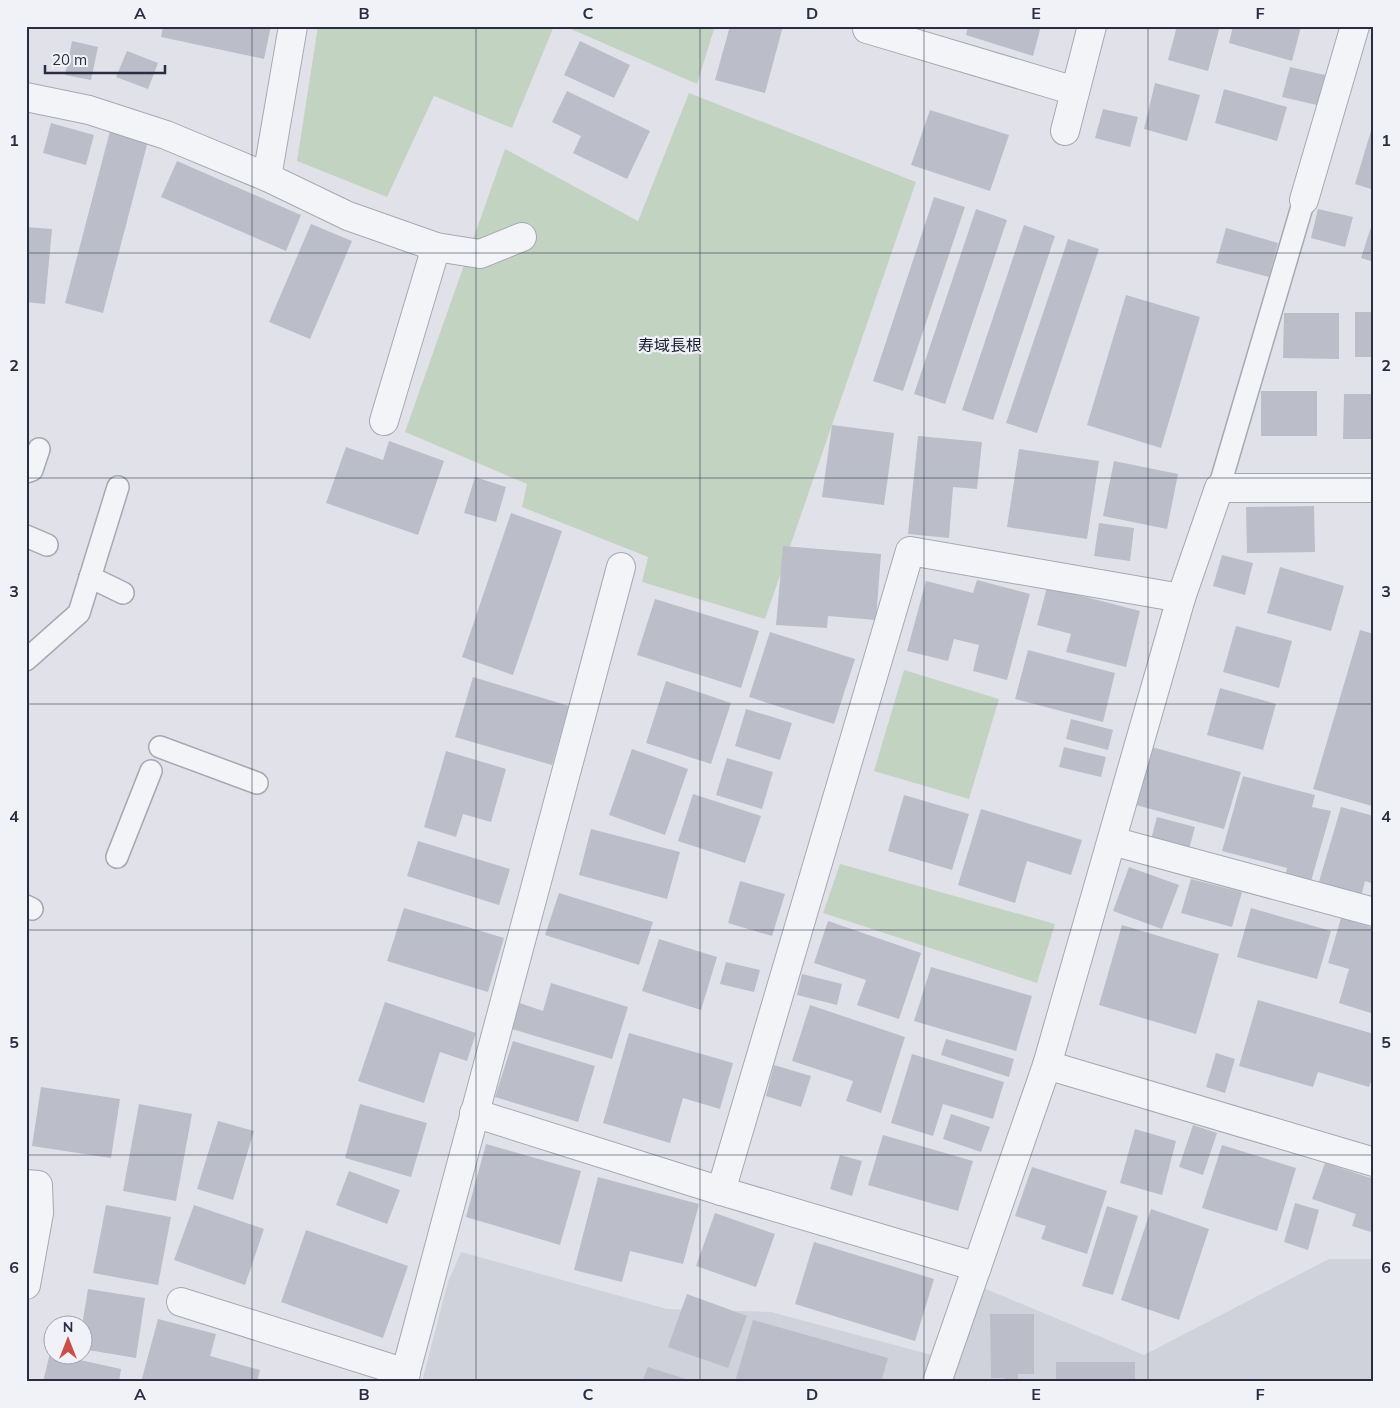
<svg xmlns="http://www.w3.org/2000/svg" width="1400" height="1408" font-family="Mulish,'Noto Sans JP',sans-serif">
<rect width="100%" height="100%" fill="#e1e2e9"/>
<path fill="#cfd1db" d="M461 1252 667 1309 771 1312 947 1359 974 1284 1144 1355 1329 1259H1374V1382H422L448 1282Z"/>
<g fill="#c3d3c2">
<path d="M318 26H554L512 128 434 96 387 197 297 161Z"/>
<path d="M564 26H715L697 84Z"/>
<path d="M689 93 916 182 765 619 642 582 648 557 522 507 527 484 405 432 505 149 638 221Z"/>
<path d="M904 670 999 699 969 799 874 771Z"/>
<path d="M840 864 1055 924 1037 983 823 913Z"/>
</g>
<g fill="#bbbdc9">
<path d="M163 26H271L264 59 161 37Z"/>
<path d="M730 26H783L765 93 715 80Z"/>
<path d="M968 26H1041L1033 56 966 35Z"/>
<path d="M1177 26H1220L1208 71 1168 60Z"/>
<path d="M1233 26 1301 27 1292 61 1229 43Z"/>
<path d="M72 41 98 47 91 80 65 75Z"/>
<path d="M580 41 630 65 614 98 564 75Z"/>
<path d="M127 51 158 63 148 89 116 77Z"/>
<path d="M1290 67 1325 75 1317 105 1282 97Z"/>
<path d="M1155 83 1200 95 1187 141 1144 129Z"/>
<path d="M1224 89 1287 107 1277 141 1215 123Z"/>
<path d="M567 91 650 131 627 179 573 153 581 136 552 122Z"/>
<path d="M1103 109 1138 117 1130 147 1095 138Z"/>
<path d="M930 110 1009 135 990 191 911 165Z"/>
<path d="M1374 121V190L1355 184Z"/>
<path d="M51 123 94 135 86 165 43 153Z"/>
<path d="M110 131 148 141 103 313 65 303Z"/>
<path d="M177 161 301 215 286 251 161 197Z"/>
<path d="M934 197 965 207 903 391 873 381Z"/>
<path d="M976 209 1007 220 945 404 914 394Z"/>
<path d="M1318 209 1353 217 1345 247 1311 238Z"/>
<path d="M1374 218V262L1361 258Z"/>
<path d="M311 224 352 241 310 339 269 322Z"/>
<path d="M1024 225 1055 236 993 420 962 410Z"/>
<path d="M26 227 52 229 45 304 26 302Z"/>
<path d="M1226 228 1278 243 1269 277 1216 263Z"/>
<path d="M1068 239 1099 249 1037 433 1006 423Z"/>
<path d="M1126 295 1200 317 1161 448 1087 425Z"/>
<rect x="1355" y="312" width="19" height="45"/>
<path d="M1284 313H1339V359L1283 358Z"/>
<rect x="1261" y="391" width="56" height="45"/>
<path d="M1344 394H1374V439H1343Z"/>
<path d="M832 425 894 433 884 505 822 497Z"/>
<path d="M918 436 982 442 977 489 953 487 949 538 908 534Z"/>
<path d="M389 441 444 461 418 535 326 503 346 447 383 460Z"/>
<path d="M1019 449 1099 461 1087 539 1007 527Z"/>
<path d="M1114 461 1178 474 1167 529 1103 516Z"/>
<path d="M475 477 506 487 496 522 464 513Z"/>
<path d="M1314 506 1315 552 1247 553 1246 507Z"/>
<path d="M511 513 562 531 513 675 462 657Z"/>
<path d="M1099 523 1134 528 1130 561 1094 556Z"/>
<path d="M783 546 881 554 876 620 828 616 827 628 776 625Z"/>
<path d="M1222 555 1253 563 1245 595 1213 586Z"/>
<path d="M1280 567 1344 586 1331 631 1267 613Z"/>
<path d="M977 580 1030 594 1007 680 973 671 979 645 954 639 948 661 907 651 926 581 973 593Z"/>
<path d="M1047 587 1140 611 1126 667 1066 652 1071 634 1037 625Z"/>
<path d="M655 599 759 631 741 688 637 655Z"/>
<path d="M1236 626 1292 641 1279 688 1223 672Z"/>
<path d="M1360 630 1374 634V799L1372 806 1313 789Z"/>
<path d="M770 632 855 659 834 724 749 697Z"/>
<path d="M1028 650 1115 673 1103 722 1015 699Z"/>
<path d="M473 677 569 706 552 765 455 737Z"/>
<path d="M666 681 731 703 711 764 646 743Z"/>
<path d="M1220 688 1276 704 1263 750 1207 735Z"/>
<path d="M746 709 792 723 780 760 735 746Z"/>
<path d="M1071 719 1113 730 1108 750 1066 739Z"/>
<path d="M1064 747 1106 757 1101 777 1059 767Z"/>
<path d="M1152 747 1241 772 1224 829 1136 805Z"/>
<path d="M632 749 688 769 665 835 609 815Z"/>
<path d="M446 751 506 769 491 822 463 814 456 837 424 827Z"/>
<path d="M727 758 773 772 762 809 716 795Z"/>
<path d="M1243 776 1315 795 1312 807 1331 811 1308 892 1283 885 1287 868 1222 851Z"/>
<path d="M693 794 761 816 745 863 678 841Z"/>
<path d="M904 795 969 814 952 870 888 851Z"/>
<path d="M1341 807 1374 816V884L1365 881 1361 897 1318 885Z"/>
<path d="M981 809 1082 840 1071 875 1027 861 1015 903 958 885Z"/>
<path d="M1157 817 1195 827 1188 853 1150 843Z"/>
<path d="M591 829 680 852 667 899 579 875Z"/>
<path d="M418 841 510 869 499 905 407 876Z"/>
<path d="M1129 867 1179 885 1162 929 1113 911Z"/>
<path d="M1191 879 1242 892 1232 927 1181 913Z"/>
<path d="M740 881 785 894 772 936 728 923Z"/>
<path d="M559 893 653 922 639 965 545 935Z"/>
<path d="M404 908 504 938 488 992 387 961Z"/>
<path d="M1251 908 1331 931 1317 979 1237 957Z"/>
<path d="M1341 918 1374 928V1014L1339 1003 1349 969 1328 963Z"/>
<path d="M828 921 921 953 899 1019 857 1005 866 980 814 963Z"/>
<path d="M1122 925 1219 954 1196 1034 1099 1005Z"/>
<path d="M659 939 717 957 701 1010 642 991Z"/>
<path d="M726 962 760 970 754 992 720 984Z"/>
<path d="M931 967 1032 996 1016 1051 914 1021Z"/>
<path d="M802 974 842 984 837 1005 797 995Z"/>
<path d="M551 983 628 1007 612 1059 512 1029 520 1003 543 1011Z"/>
<path d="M1258 1000 1374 1034V1073L1369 1087 1318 1072 1313 1087 1239 1066Z"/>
<path d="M385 1002 476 1033 467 1061 440 1052 424 1103 358 1081Z"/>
<path d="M810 1005 905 1037 881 1113 846 1101 853 1081 792 1061Z"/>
<path d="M629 1033 733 1063 720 1109 683 1098 670 1143 603 1123Z"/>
<path d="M946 1039 1014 1059 1009 1077 941 1055Z"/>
<path d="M513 1041 595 1066 578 1122 495 1097Z"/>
<path d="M1216 1053 1235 1059 1225 1093 1206 1087Z"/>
<path d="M912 1054 1004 1082 993 1119 943 1104 933 1136 891 1123Z"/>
<path d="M774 1065 811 1076 801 1107 766 1096Z"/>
<path d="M41 1087 120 1099 111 1158 32 1146Z"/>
<path d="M139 1104 192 1114 176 1201 123 1191Z"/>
<path d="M360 1104 427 1123 411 1177 345 1158Z"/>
<path d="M951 1114 990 1127 981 1152 943 1139Z"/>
<path d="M218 1121 254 1131 233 1200 197 1189Z"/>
<path d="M1193 1125 1217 1133 1203 1175 1179 1167Z"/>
<path d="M1135 1129 1176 1141 1162 1195 1120 1183Z"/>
<path d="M883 1135 973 1161 958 1211 868 1185Z"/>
<path d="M486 1144 581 1171 560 1245 466 1217Z"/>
<path d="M1222 1145 1296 1168 1277 1231 1202 1208Z"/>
<path d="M840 1155 862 1161 852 1196 830 1189Z"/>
<path d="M1325 1163 1374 1179V1233L1352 1226 1356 1214 1312 1199Z"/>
<path d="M1032 1167 1107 1191 1087 1254 1041 1239 1046 1226 1015 1216Z"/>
<path d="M349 1171 400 1190 387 1224 336 1205Z"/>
<path d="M598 1177 699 1204 683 1264 630 1251 622 1282 574 1270Z"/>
<path d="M1295 1203 1319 1210 1308 1250 1284 1242Z"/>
<path d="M106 1205 171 1217 158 1285 93 1273Z"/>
<path d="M194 1205 264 1229 245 1285 174 1260Z"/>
<path d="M1107 1206 1138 1216 1113 1295 1082 1286Z"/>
<path d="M1151 1209 1209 1229 1179 1320 1121 1300Z"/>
<path d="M715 1213 775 1234 756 1287 696 1266Z"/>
<path d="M306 1230 408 1266 383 1338 281 1302Z"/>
<path d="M814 1242 934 1279 915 1341 795 1304Z"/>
<path d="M88 1289 145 1298 136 1358 82 1349V1326Z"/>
<path d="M687 1294 747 1316 728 1368 668 1347Z"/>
<path d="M990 1314H1034V1374H1018V1382H1005V1378H991Z"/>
<path d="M158 1319 216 1334 210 1356 260 1370 257 1382H141Z"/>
<path d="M753 1320 888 1358 881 1382H735Z"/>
<path d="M50 1353H52V1356H62L121 1369 119 1382H43Z"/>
<rect x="1056" y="1362" width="79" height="20"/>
<path d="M648 1367 692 1381V1382H642Z"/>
</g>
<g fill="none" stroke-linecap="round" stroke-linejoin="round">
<g stroke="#a6a8b3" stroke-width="24">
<g id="lane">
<path d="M26 472 32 470 39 449"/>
<path d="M1219 488 1304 200"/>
<path d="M26 536 47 545"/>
<path d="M90 577 123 593"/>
<path d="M26 660 79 613 118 487"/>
<path d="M160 747 257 783"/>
<path d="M117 857 151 771"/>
<path d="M26 906 32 909"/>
</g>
</g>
<g stroke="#a6a8b3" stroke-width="30">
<g id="street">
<path d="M867 29 1075 91"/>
<path d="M26 97 89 110 166 135 267 177 348 216 436 247 480 254 522 237"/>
<path d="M1065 131 1092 26"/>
<path d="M267 177 293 26"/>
<path d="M1304 200 1355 26"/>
<path d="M384 421 436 247"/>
<path d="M1181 598 1219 488H1374"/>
<path d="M1112 841 1374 912"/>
<path d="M1047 1065 1374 1162"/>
<path d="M474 1113 721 1191 977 1267"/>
<path d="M26 1184 38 1185 39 1213 26 1285"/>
<path d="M721 1191 910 551 1181 598 1047 1065 937 1382"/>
<path d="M181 1302 406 1373"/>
<path d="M403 1382 621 567"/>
</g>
</g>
<use href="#lane" stroke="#f3f4f8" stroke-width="21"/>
<use href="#street" stroke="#f3f4f8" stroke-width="28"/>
</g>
<path fill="none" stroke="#292d41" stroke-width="1" stroke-opacity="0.55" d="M252 26V1382M476 26V1382M700 26V1382M924 26V1382M1148 26V1382M26 253H1374M26 478H1374M26 704H1374M26 930H1374M26 1155H1374"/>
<g text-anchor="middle" stroke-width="4.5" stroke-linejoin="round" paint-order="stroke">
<g font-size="16" fill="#1c1f31" stroke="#f0f2f7">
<text x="670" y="351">寿域長根</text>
</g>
</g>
<rect width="1400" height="1408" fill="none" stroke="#f0f2f7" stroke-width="55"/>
<g transform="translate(68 1340)"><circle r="24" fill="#f0f2f7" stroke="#a0a3ae"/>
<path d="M0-4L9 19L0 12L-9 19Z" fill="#cc4e48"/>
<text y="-8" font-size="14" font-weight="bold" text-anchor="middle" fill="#292d41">N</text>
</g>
<path d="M45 65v8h120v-8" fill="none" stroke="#292d41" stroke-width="2.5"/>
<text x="52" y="65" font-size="15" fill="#292d41" stroke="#f0f2f7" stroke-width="4" paint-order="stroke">20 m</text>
<rect x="28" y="28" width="1344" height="1352" fill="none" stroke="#292d41" stroke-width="2"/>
<g font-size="16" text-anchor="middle" font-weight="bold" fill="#292d41">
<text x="140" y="19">A</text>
<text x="364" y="19">B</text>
<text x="588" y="19">C</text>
<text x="812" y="19">D</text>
<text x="1036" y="19">E</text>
<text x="1260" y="19">F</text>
<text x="14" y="146">1</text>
<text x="1386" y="146">1</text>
<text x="14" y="371">2</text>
<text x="1386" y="371">2</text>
<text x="14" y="597">3</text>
<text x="1386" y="597">3</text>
<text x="14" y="822">4</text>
<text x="1386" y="822">4</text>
<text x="14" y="1048">5</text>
<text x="1386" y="1048">5</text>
<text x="14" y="1273">6</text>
<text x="1386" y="1273">6</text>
<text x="140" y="1400">A</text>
<text x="364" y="1400">B</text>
<text x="588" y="1400">C</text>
<text x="812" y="1400">D</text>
<text x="1036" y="1400">E</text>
<text x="1260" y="1400">F</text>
</g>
</svg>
